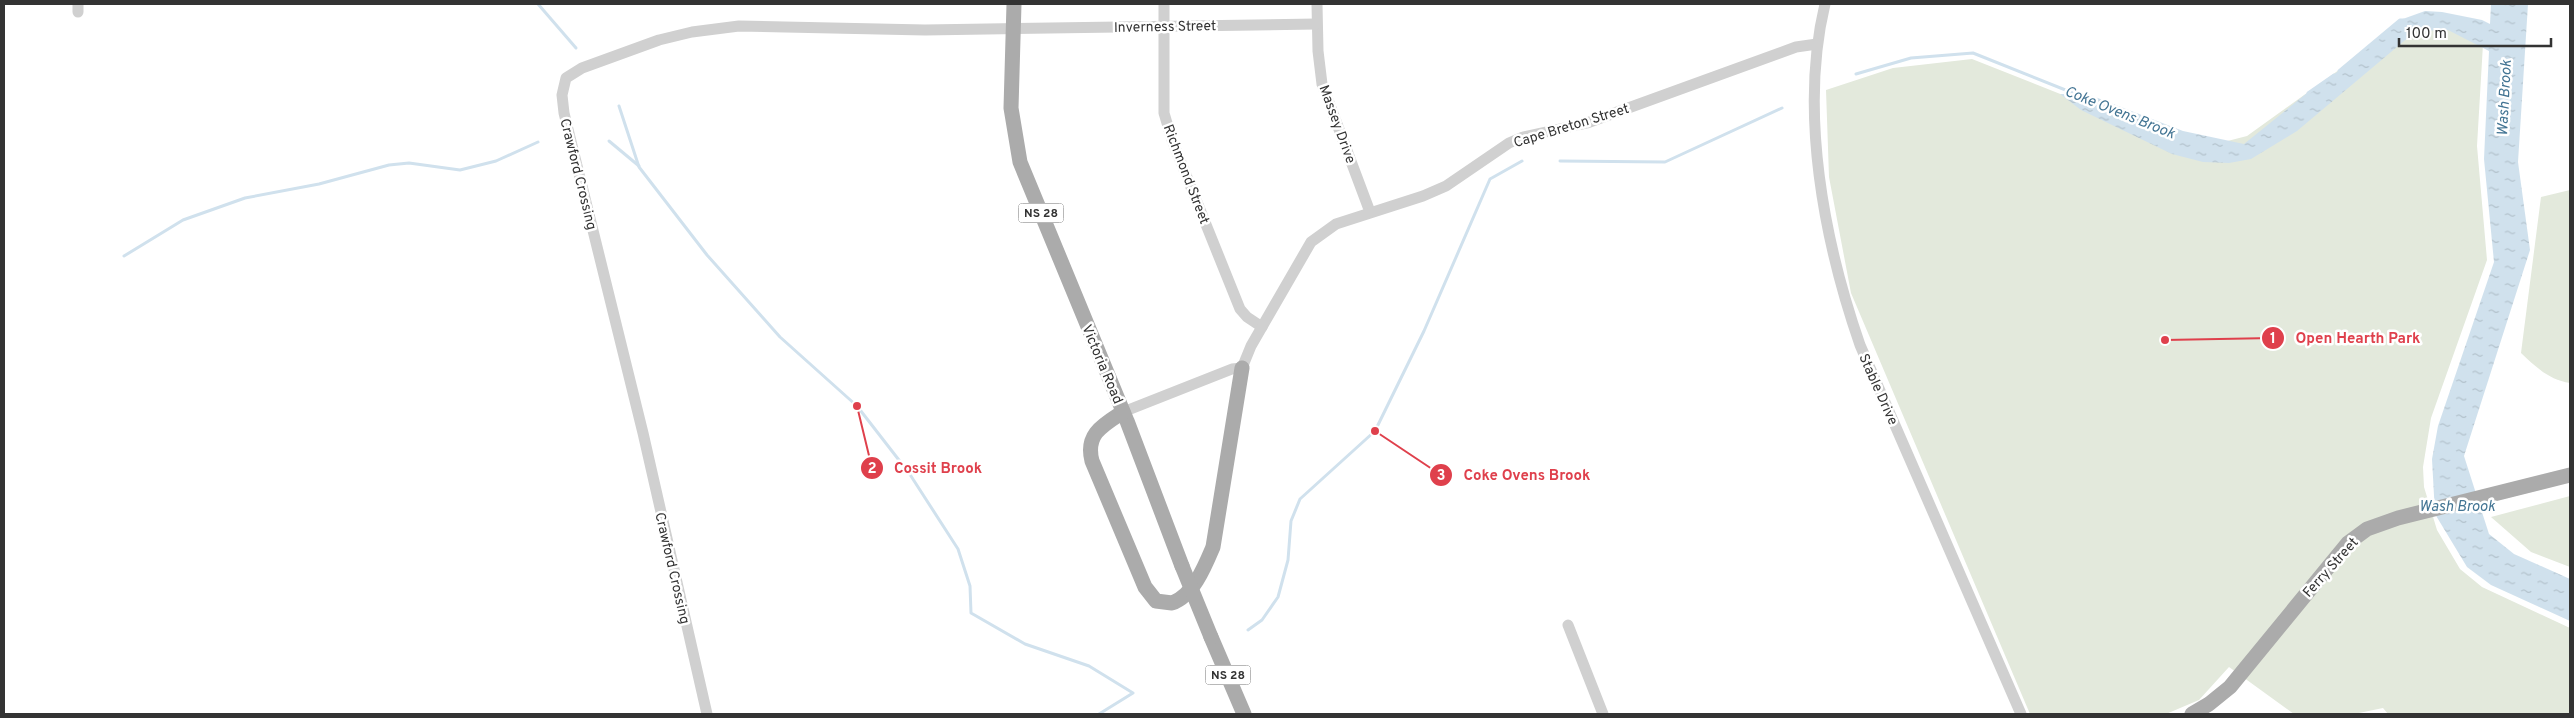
<svg xmlns="http://www.w3.org/2000/svg" width="2574" height="718" font-family="Overpass,sans-serif">
<defs>
<pattern id="water-ripples" width="26" height="14" patternUnits="userSpaceOnUse" patternTransform="scale(1.25)"><rect width="26" height="14" fill="#d0e1ed"/><path d="M2 4q2-2 4 0t4 0M15 11q2-2 4 0t4 0" fill="none" stroke="#b3c2cc"/></pattern>
</defs>
<rect width="100%" height="100%" fill="#fff"/>
<g fill="#e3e9dc">
<path d="M2400 26H2445L2483 44 2477 146 2487 260 2431 418 2423 467 2424 487 2437 530 2460 569 2482 587 2570 628V714H2388L2383 708 2354 714H2294L2229 667 2199 700 2166 714H2030L1851 293 1829 177 1826 90 1893 68 1972 59 2181 142 2204 147 2247 136Z"/>
<path d="M2570 190V383C2549 380 2536 367 2521 353L2541 197Z"/>
<path d="M2570 496V567L2531 552 2491 517Z"/>
</g>
<path fill="url(#water-ripples)" d="M2491 4H2528L2518 162 2530 250 2464 456 2489 534 2514 554 2570 579V621L2491 585 2467 567 2435 514 2432 459 2438 426 2494 262 2484 159 2489 51 2448 30 2416 31 2297 131 2251 159 2229 163 2203 162 2172 154 2081 110 2060 94 2090 95 2183 131 2244 144 2307 93 2340 70 2400 20 2425 11 2442 12 2482 20 2490 24Z"/>
<g fill="none" stroke-linecap="round" stroke-linejoin="round">
<g stroke="#d0e1ed" stroke-width="3">
<path d="M538 4 576 48"/>
<path d="M2339 71 2400 20H2404"/>
<path d="M1856 74 1911 58 1973 53 2078 95"/>
<path d="M2308 93 2334 75"/>
<path d="M619 106 639 167 707 255 780 337 857 406 909 473 958 549 970 586 971 613 1025 644 1089 666 1133 693 1099 714"/>
<path d="M609 141 639 166"/>
<path d="M1560 161 1665 162 1782 108"/>
<path d="M124 256 183 220 245 198 319 184 389 165 409 163 460 170 496 161 538 142"/>
<path d="M1248 630 1262 620 1278 597 1288 560 1291 521 1300 499 1375 431 1424 331 1490 179 1522 161"/>
</g>
<g stroke="#d0d0d0" stroke-width="11">
<path d="M78 4V12"/>
<path d="M1164 4V113L1172 140 1240 309 1247 317 1262 327"/>
<path d="M1317 4 1318 51 1322 84 1370 212"/>
<path d="M1825 4C1799 112 1824 241 1860 345L2021 714"/>
<path d="M1123 412 1232 369 1242 368 1251 346 1311 242 1336 224 1423 196 1446 186 1509 143 1523 137 1587 123 1796 47 1817 44"/>
<path d="M1568 625 1603 714"/>
<path d="M707 714 643 433 564 113 562 95 566 78 582 68 659 40 692 32 739 26 925 30 1316 24"/>
</g>
<g stroke="#ababab" stroke-width="15">
<path d="M1014 4 1011 108 1020 162 1127 421 1182 566"/>
<path d="M1123 412C1103 425 1085 434 1092 461L1145 587 1156 601 1172 603C1193 596 1205 566 1213 547L1242 368"/>
<path d="M1211 637 1244 714"/>
<path d="M2192 714 2209 704 2230 687 2348 543 2367 529 2398 518 2570 475"/>
</g>
<path stroke="#ababab" stroke-width="15" d="M1182 566 1211 637"/>
</g>
<g text-anchor="middle" stroke-width="5" stroke-linejoin="round" paint-order="stroke">
<g fill="#fff" stroke="#707070" stroke-width="1">
<rect x="1018.5" y="203.5" width="45" height="19" rx="4"/>
<rect x="1205.5" y="665.5" width="45" height="19" rx="4"/>
</g>
<g font-size="12" font-weight="bold" fill="#333">
<text x="1041" y="217">NS 28</text>
<text x="1228" y="679">NS 28</text>
</g>
<g font-size="14" fill="#333" stroke="#fff">
<text transform="translate(1165 26) rotate(-1)" y="5">Inverness Street</text>
<text transform="translate(1338 124) rotate(70)" y="5">Massey Drive</text>
<text transform="translate(1571 125) rotate(-17)" y="5">Cape Breton Street</text>
<text transform="translate(579 174) rotate(76)" y="5">Crawford Crossing</text>
<text transform="translate(1187 174) rotate(69)" y="5">Richmond Street</text>
<text transform="translate(1103 364) rotate(67)" y="5">Victoria Road</text>
<text transform="translate(1879 389) rotate(66)" y="5">Stable Drive</text>
<text transform="translate(2330 567) rotate(-48)" y="5">Ferry Street</text>
<text transform="translate(673 568) rotate(77)" y="5">Crawford Crossing</text>
</g>
<g font-size="15" font-style="italic" fill="#427493" stroke="#fff">
<text transform="translate(2504 98) rotate(-87)" y="5">Wash Brook</text>
<text transform="translate(2120 112) rotate(22)" y="5">Coke Ovens Brook</text>
<text x="2457" y="511">Wash Brook</text>
</g>
</g>
<path fill="none" stroke="#df404c" stroke-width="2" d="M2165 340L2273 338M857 406L872 468M1375 431L1441 475"/>
<g fill="#df404c" stroke="#fff" stroke-width="2">
<circle cx="2165" cy="340" r="5"/>
<circle cx="857" cy="406" r="5"/>
<circle cx="1375" cy="431" r="5"/>
<circle cx="2273" cy="338" r="12"/>
<circle cx="872" cy="468" r="12"/>
<circle cx="1441" cy="475" r="12"/>
</g>
<g font-size="15" text-anchor="middle" font-weight="bold" fill="#fff">
<text x="2273" y="343">1</text>
<text x="872" y="473">2</text>
<text x="1441" y="480">3</text>
</g>
<g font-size="15" text-anchor="middle" font-weight="bold" fill="#df404c" stroke="#fff" stroke-width="5" stroke-linejoin="round" paint-order="stroke">
<text x="2358" y="343">Open Hearth Park</text>
<text x="938" y="473">Cossit Brook</text>
<text x="1527" y="480">Coke Ovens Brook</text>
</g>
<rect width="2574" height="718" fill="none" stroke="#333333" stroke-width="10"/>
<path d="M2399 38v8h152v-8" fill="none" stroke="#333333" stroke-width="2.5"/>
<text x="2406" y="38" font-size="15" fill="#333333" stroke="#ffffff" stroke-width="4" paint-order="stroke">100 m</text>
</svg>
